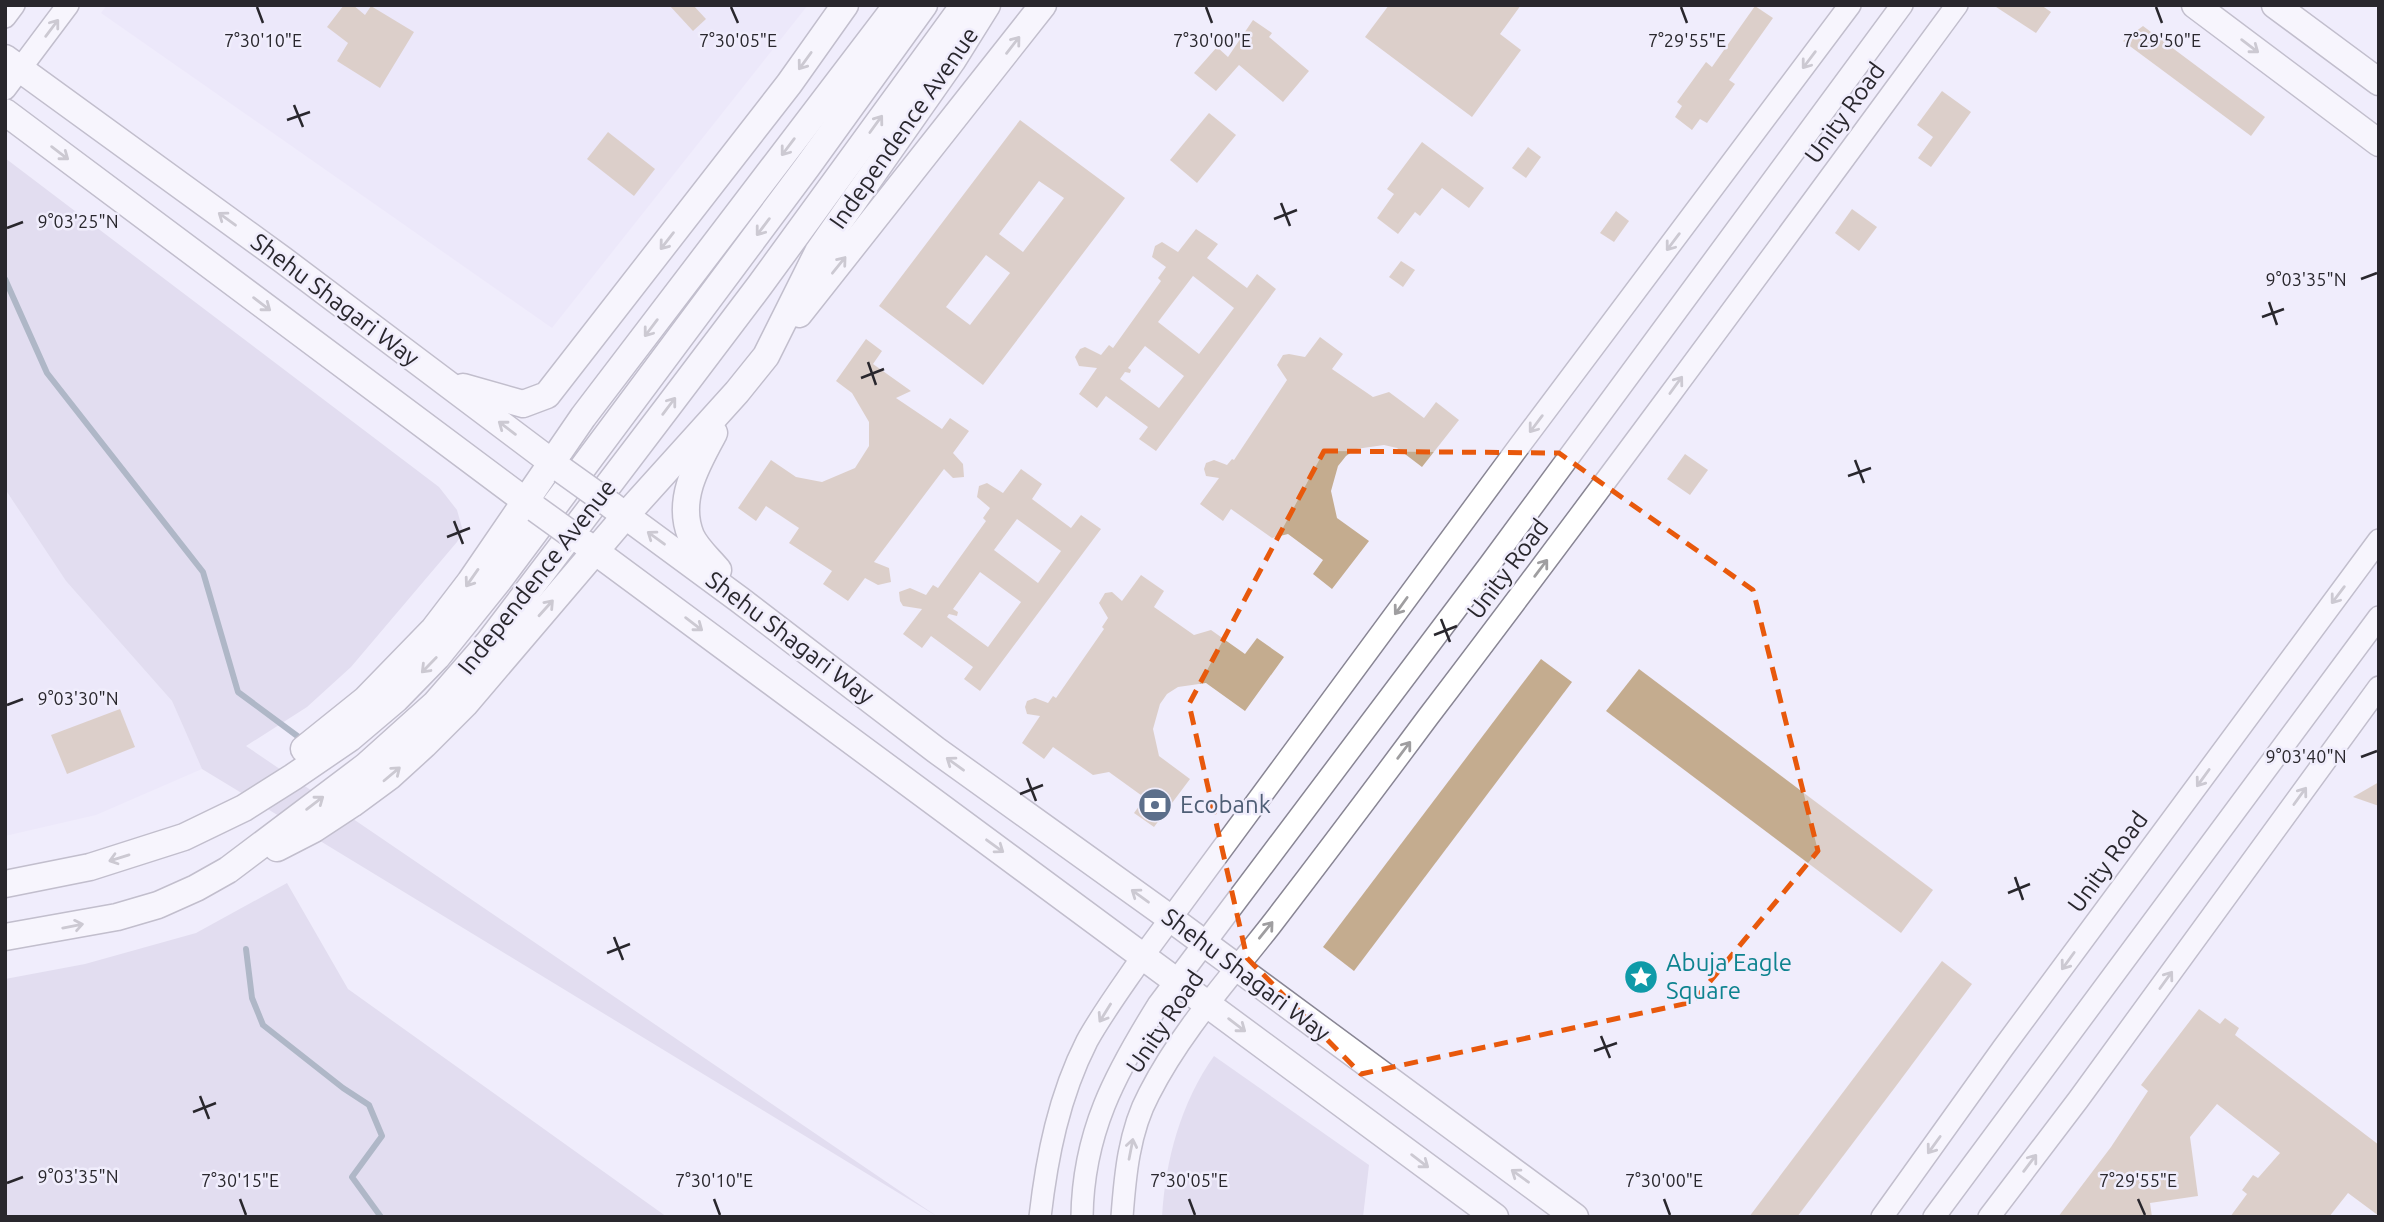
<svg xmlns="http://www.w3.org/2000/svg" width="2384" height="1222" font-family="Ubuntu,sans-serif">
<rect width="100%" height="100%" fill="#f0edfc"/>
<g fill="#e7e2f9">
<path d="M107 5H808L552 328 101 13Z"/>
<path d="M5 489 66 581 172 701 202 769 96 815 5 836Z"/>
</g>
<g fill="#d0cbe2">
<path d="M5 158 439 487 457 510 463 531 457 542 351 667 307 707 246 746 938 1217 202 769 172 701 66 581 5 489Z"/>
<path d="M287 883 348 989 667 1217H5V979L85 964 196 933Z"/>
<path d="M1214 1056 1369 1165 1363 1217H1162C1165 1161 1181 1102 1214 1056Z"/>
</g>
<g fill="none" stroke-linecap="round" stroke-linejoin="round">
<g stroke="#617688" stroke-width="6">
<path d="M5 279 47 373 203 572 238 692 300 738"/>
<path d="M246 949 252 998 263 1025 343 1088 369 1105 382 1136 352 1177 381 1217"/>
</g>
</g>
<g fill="#c4ac8f" fill-rule="evenodd">
<path d="M344 5H353L365 15 371 6 414 32 380 88 337 61 348 43 327 27Z"/>
<path d="M669 5H693L706 19 693 31Z"/>
<path d="M1389 5H1521L1500 34 1521 50 1472 117 1365 37Z"/>
<path d="M1993 5H2041L2051 12 2036 33Z"/>
<path d="M1755 6 1773 18 1729 80 1735 84 1707 123 1700 119 1692 130 1675 117 1682 106 1677 102 1706 62 1712 67Z"/>
<path d="M1253 20 1272 33 1269 37 1309 71 1283 102 1239 65 1216 91 1194 73 1217 47 1228 57Z"/>
<path d="M2143 26 2265 117 2251 136 2123 41Z"/>
<path d="M1942 91 1971 112 1931 167 1918 158 1933 137 1917 125Z"/>
<path d="M1209 113 1236 135 1197 183 1170 160Z"/>
<path d="M1020 120 1125 198 983 385 879 306ZM1039 181 1064 198 1023 252 999 234ZM986 255 1010 273 970 325 946 307Z"/>
<path d="M608 132 655 169 634 196 587 159Z"/>
<path d="M1422 142 1484 188 1469 208 1442 188 1420 216 1415 212 1398 234 1377 218 1394 194 1387 189Z"/>
<path d="M1528 147 1541 157 1526 178 1512 168Z"/>
<path d="M1852 209 1877 227 1859 251 1835 233Z"/>
<path d="M1616 211 1629 221 1614 242 1600 233Z"/>
<path d="M1196 229 1218 244 1207 258 1247 288 1257 274 1276 289 1156 451 1139 439 1148 427 1106 396 1097 408 1079 394 1097 368 1079 366 1075 357 1080 349 1085 347 1101 355 1109 345 1113 348 1161 281 1158 278 1166 267 1152 257 1155 246 1162 242 1178 252ZM1193 276 1234 308 1199 354 1158 322ZM1145 346 1184 376 1159 408 1120 379 1125 372 1130 373 1131 370 1128 368Z"/>
<path d="M1401 261 1415 270 1403 287 1389 277Z"/>
<path d="M1320 337 1343 354 1332 369 1373 397 1389 392 1424 418 1436 402 1459 420 1422 467 1397 448 1384 445 1356 449 1346 456 1338 466 1331 491 1337 518 1369 541 1332 589 1313 574 1323 560 1288 534 1272 538 1231 509 1223 521 1200 504 1219 478 1206 476 1204 469 1206 463 1214 460 1227 465 1232 459 1234 460 1287 380 1277 365 1283 355 1289 354 1305 357Z"/>
<path d="M866 339 882 351 873 364 911 391 896 398 942 429 950 418 969 431 953 453 963 464 964 477 953 478 944 469 874 562 889 568 891 582 878 585 865 578 848 601 823 584 832 571 789 543 799 528 766 506 756 521 738 508 771 460 796 477 822 482 855 468 869 446V422L852 393 836 381Z"/>
<path d="M1685 454 1708 470 1690 495 1667 479Z"/>
<path d="M1021 469 1042 484 1032 499 1071 528 1081 515 1101 529 980 691 964 679 973 667 931 636 922 648 903 634 922 609 903 606 900 601 899 592 910 588 926 595 933 585 938 588 986 521 983 518 990 508 977 497 979 486 987 483 1003 493ZM1017 519 1061 551 1038 583 994 550ZM980 572 1021 602 988 647 947 617 949 614 957 616 958 612 953 609Z"/>
<path d="M1141 575 1164 591 1154 607 1194 635 1211 630 1245 654 1257 638 1284 657 1245 711 1206 683 1178 687 1167 694 1160 704 1153 729 1159 756 1190 779 1154 827 1134 813 1145 798 1109 772 1093 775 1053 747 1044 759 1022 743 1040 716 1027 714 1025 707 1027 701 1035 698 1048 703 1053 696 1056 698 1104 629 1102 627 1108 618 1099 603 1105 593 1112 592 1122 601Z"/>
<path d="M1541 659 1572 682 1354 971 1323 947Z"/>
<path d="M1639 669 1933 890 1901 933 1606 711Z"/>
<path d="M120 709 135 747 67 774 51 735Z"/>
<path d="M2379 782V806L2353 797Z"/>
<path d="M1942 961 1972 984 1896 1086 1797 1217H1749Z"/>
<path d="M2199 1009 2220 1024 2225 1018 2239 1028 2235 1035 2379 1145V1216L2348 1193 2329 1217H2230L2247 1194 2242 1190 2253 1175 2258 1178 2280 1153 2217 1104 2190 1137 2198 1196 2150 1203 2152 1217H2058L2111 1147 2148 1091 2141 1085Z"/>
</g>
<g fill="none" stroke-linecap="round" stroke-linejoin="round">
<g stroke="#898694" stroke-width="24">
<g id="minor">
<path d="M5 17 14 5"/>
<path d="M5 89 68 5"/>
<path d="M1040 1217C1047 1156 1059 1096 1087 1041 1103 1012 1124 984 1143 956L1520 445 1850 5"/>
<path d="M1082 1217C1083 1133 1115 1074 1158 1005L1490 564 1902 5"/>
<path d="M1122 1217C1125 1176 1129 1131 1149 1094 1181 1031 1228 980 1271 925 1324 856 1376 787 1428 717 1607 482 1782 243 1957 5"/>
<path d="M1882 1217 2003 1048 2379 540"/>
<path d="M1934 1217 2379 617"/>
<path d="M1989 1217 2078 1100 2379 687"/>
</g>
</g>
<g stroke="#898694" stroke-width="29">
<g id="major">
<path d="M2195 5 2379 143"/>
<path d="M2275 5 2379 82"/>
<path d="M5 58 283 260 562 470"/>
<path d="M5 112 536 509"/>
<path d="M799 314 1043 5"/>
<path d="M463 387 523 404 547 395 789 84 845 5"/>
<path d="M714 433C697 464 676 500 691 536 697 549 709 559 718 570"/>
<path d="M611 505 740 600 936 750 1170 918 1575 1217"/>
<path d="M584 543 1495 1217"/>
<path d="M304 749 365 700 434 629 470 582 583 417 897 5"/>
<path d="M277 848 314 829 352 804 390 776 424 745 465 704 626 515 737 392 766 356 818 252 952 61 987 5"/>
<path d="M5 884 90 867 184 837 244 808 293 777 350 738 396 699 437 657 499 580 807 167 924 5"/>
<path d="M5 937 117 917 158 905 196 888 228 870 366 766 435 704 489 642 670 404 760 285 964 5"/>
</g>
</g>
<use href="#minor" stroke="#fff" stroke-width="21"/>
<use href="#major" stroke="#fff" stroke-width="26"/>
<g stroke="#898694" stroke-width="29" stroke-linecap="butt">
<g id="major-bridge">
<path d="M562 470 611 505"/>
<path d="M536 509 579 540"/>
</g>
</g>
<use href="#major-bridge" stroke="#fff" stroke-width="26"/>
</g>
<defs><path id="oneway-shaft" d="M-6 0H5M1.5-3L5.5 0L1.5 3" fill="none" stroke-width="1.6" stroke-linecap="round" stroke-linejoin="round" transform="scale(1.75)"/></defs>
<g stroke="#9f9ea0">
<use href="#oneway-shaft" transform="translate(52 28) rotate(-53)"/>
<use href="#oneway-shaft" transform="translate(1013 45) rotate(-52)"/>
<use href="#oneway-shaft" transform="translate(2250 46) rotate(37)"/>
<use href="#oneway-shaft" transform="translate(1809 60) rotate(127)"/>
<use href="#oneway-shaft" transform="translate(805 61) rotate(126)"/>
<use href="#oneway-shaft" transform="translate(876 124) rotate(-54)"/>
<use href="#oneway-shaft" transform="translate(788 147) rotate(127)"/>
<use href="#oneway-shaft" transform="translate(60 153) rotate(37)"/>
<use href="#oneway-shaft" transform="translate(227 219) rotate(-144)"/>
<use href="#oneway-shaft" transform="translate(763 227) rotate(127)"/>
<use href="#oneway-shaft" transform="translate(667 241) rotate(128)"/>
<use href="#oneway-shaft" transform="translate(1673 242) rotate(127)"/>
<use href="#oneway-shaft" transform="translate(839 265) rotate(-51)"/>
<use href="#oneway-shaft" transform="translate(262 304) rotate(37)"/>
<use href="#oneway-shaft" transform="translate(651 328) rotate(127)"/>
<use href="#oneway-shaft" transform="translate(1676 385) rotate(-54)"/>
<use href="#oneway-shaft" transform="translate(669 406) rotate(-53)"/>
<use href="#oneway-shaft" transform="translate(1536 424) rotate(127)"/>
<use href="#oneway-shaft" transform="translate(507 428) rotate(-143)"/>
<use href="#oneway-shaft" transform="translate(656 538) rotate(-144)"/>
<use href="#oneway-shaft" transform="translate(1541 568) rotate(-53)"/>
<use href="#oneway-shaft" transform="translate(472 578) rotate(125)"/>
<use href="#oneway-shaft" transform="translate(2338 595) rotate(127)"/>
<use href="#oneway-shaft" transform="translate(1401 606) rotate(126)"/>
<use href="#oneway-shaft" transform="translate(546 608) rotate(-48)"/>
<use href="#oneway-shaft" transform="translate(694 624) rotate(37)"/>
<use href="#oneway-shaft" transform="translate(429 665) rotate(134)"/>
<use href="#oneway-shaft" transform="translate(1404 750) rotate(-53)"/>
<use href="#oneway-shaft" transform="translate(955 764) rotate(-144)"/>
<use href="#oneway-shaft" transform="translate(392 774) rotate(-40)"/>
<use href="#oneway-shaft" transform="translate(2203 778) rotate(126)"/>
<use href="#oneway-shaft" transform="translate(2300 796) rotate(-54)"/>
<use href="#oneway-shaft" transform="translate(315 803) rotate(-37)"/>
<use href="#oneway-shaft" transform="translate(995 846) rotate(36)"/>
<use href="#oneway-shaft" transform="translate(119 858) rotate(163)"/>
<use href="#oneway-shaft" transform="translate(1140 896) rotate(-144)"/>
<use href="#oneway-shaft" transform="translate(73 926) rotate(-11)"/>
<use href="#oneway-shaft" transform="translate(1266 930) rotate(-51)"/>
<use href="#oneway-shaft" transform="translate(2068 961) rotate(126)"/>
<use href="#oneway-shaft" transform="translate(2166 980) rotate(-54)"/>
<use href="#oneway-shaft" transform="translate(1105 1013) rotate(122)"/>
<use href="#oneway-shaft" transform="translate(1237 1025) rotate(37)"/>
<use href="#oneway-shaft" transform="translate(1934 1145) rotate(126)"/>
<use href="#oneway-shaft" transform="translate(1131 1149) rotate(-79)"/>
<use href="#oneway-shaft" transform="translate(1420 1161) rotate(37)"/>
<use href="#oneway-shaft" transform="translate(2030 1163) rotate(-53)"/>
<use href="#oneway-shaft" transform="translate(1520 1176) rotate(-144)"/>
</g>
<path d="M0 0H2384V1222H0ZM1324 451 1559 453 1753 590 1818 851 1693 1002 1361 1074 1247 958 1189 704Z" fill="#f0edfc" fill-opacity=".55" fill-rule="evenodd"/>
<path fill="none" stroke="#e8590c" stroke-width="5" stroke-dasharray="14 9" stroke-linejoin="round" d="M1324 451 1559 453 1753 590 1818 851 1693 1002 1361 1074 1247 958 1189 704Z"/>
<path fill="none" stroke="#29272d" stroke-width="2.5" d="M257 7 263 23M731 7 738 23M1206 7 1212 23M1681 7 1687 23M2156 7 2162 23M294 105 303 127M287 120 310 112M1281 203 1290 226M1274 219 1297 210M7 228 23 222M2361 279 2377 273M2269 302 2277 325M2262 317 2284 309M868 362 876 385M861 378 884 369M1855 460 1864 483M1848 476 1871 468M454 521 463 544M447 537 470 528M1441 619 1450 642M1434 635 1457 626M7 705 23 699M2361 757 2377 751M1027 778 1036 801M1020 794 1043 785M2015 877 2023 900M2008 893 2030 884M614 937 623 960M607 953 630 944M1601 1036 1610 1058M1594 1051 1617 1043M200 1096 209 1119M193 1112 216 1103M7 1183 23 1177M240 1199 246 1215M714 1199 720 1215M1189 1199 1195 1215M1664 1199 1670 1215M2138 1199 2145 1215"/>
<defs>
<g id="bank-disc" transform="scale(1.75)"><circle r="9.5" fill="#5c6f8a" stroke="#f0edfc"/><path d="M-6-4H6V4H-6ZM0-2.3a2.3 2.3 0 1 0 0 4.6a2.3 2.3 0 1 0 0-4.6Z" fill="#fff"/></g>
<g id="sight-disc" transform="scale(1.75)"><circle r="9.5" fill="#0f9aa8" stroke="#f0edfc"/><path d="M0-6L1.8-2.2L6-1.7L2.9 1.2L3.7 5.4L0 3.3L-3.7 5.4L-2.9 1.2L-6-1.7L-1.8-2.2Z" fill="#fff"/></g>
</defs>
<g fill-rule="evenodd">
<use href="#bank-disc" x="1155" y="805"/>
<use href="#sight-disc" x="1641" y="977"/>
</g>
<g text-anchor="middle" stroke-width="5" stroke-linejoin="round" paint-order="stroke">
<g font-size="24" fill="#29272d" stroke="#f0edfc">
<text transform="translate(1845 113) rotate(-54)" y="8">Unity Road</text>
<text transform="translate(904 128) rotate(-55)" y="8">Independence Avenue</text>
<text transform="translate(335 300) rotate(37)" y="8">Shehu Shagari Way</text>
<text transform="translate(1508 569) rotate(-53)" y="8">Unity Road</text>
<text transform="translate(537 577) rotate(-52)" y="8">Independence Avenue</text>
<text transform="translate(790 638) rotate(37)" y="8">Shehu Shagari Way</text>
<text transform="translate(2108 862) rotate(-54)" y="8">Unity Road</text>
<text transform="translate(1246 975) rotate(37)" y="8">Shehu Shagari Way</text>
<text transform="translate(1165 1022) rotate(-56)" y="8">Unity Road</text>
</g>
<g font-size="24" fill="#4e5e75" stroke="#f0edfc" text-anchor="start">
<text x="1180" y="813">Ecobank</text>
</g>
<g font-size="24" fill="#0d838f" stroke="#f0edfc" text-anchor="start">
<text x="1666" y="971">Abuja Eagle<tspan x="1666" dy="28">Square</tspan></text>
</g>
</g>
<g font-size="18" text-anchor="middle" fill="#29272d" stroke="#f0edfc" stroke-width="5" stroke-linejoin="round" paint-order="stroke">
<text x="263" y="47">7°30'10"E</text>
<text x="738" y="47">7°30'05"E</text>
<text x="1212" y="47">7°30'00"E</text>
<text x="1687" y="47">7°29'55"E</text>
<text x="2162" y="47">7°29'50"E</text>
<text x="78" y="228">9°03'25"N</text>
<text x="2306" y="286">9°03'35"N</text>
<text x="78" y="705">9°03'30"N</text>
<text x="2306" y="763">9°03'40"N</text>
<text x="78" y="1183">9°03'35"N</text>
<text x="240" y="1187">7°30'15"E</text>
<text x="714" y="1187">7°30'10"E</text>
<text x="1189" y="1187">7°30'05"E</text>
<text x="1664" y="1187">7°30'00"E</text>
<text x="2138" y="1187">7°29'55"E</text>
</g>
<rect width="2384" height="1222" fill="none" stroke="#29272d" stroke-width="14"/>
</svg>
